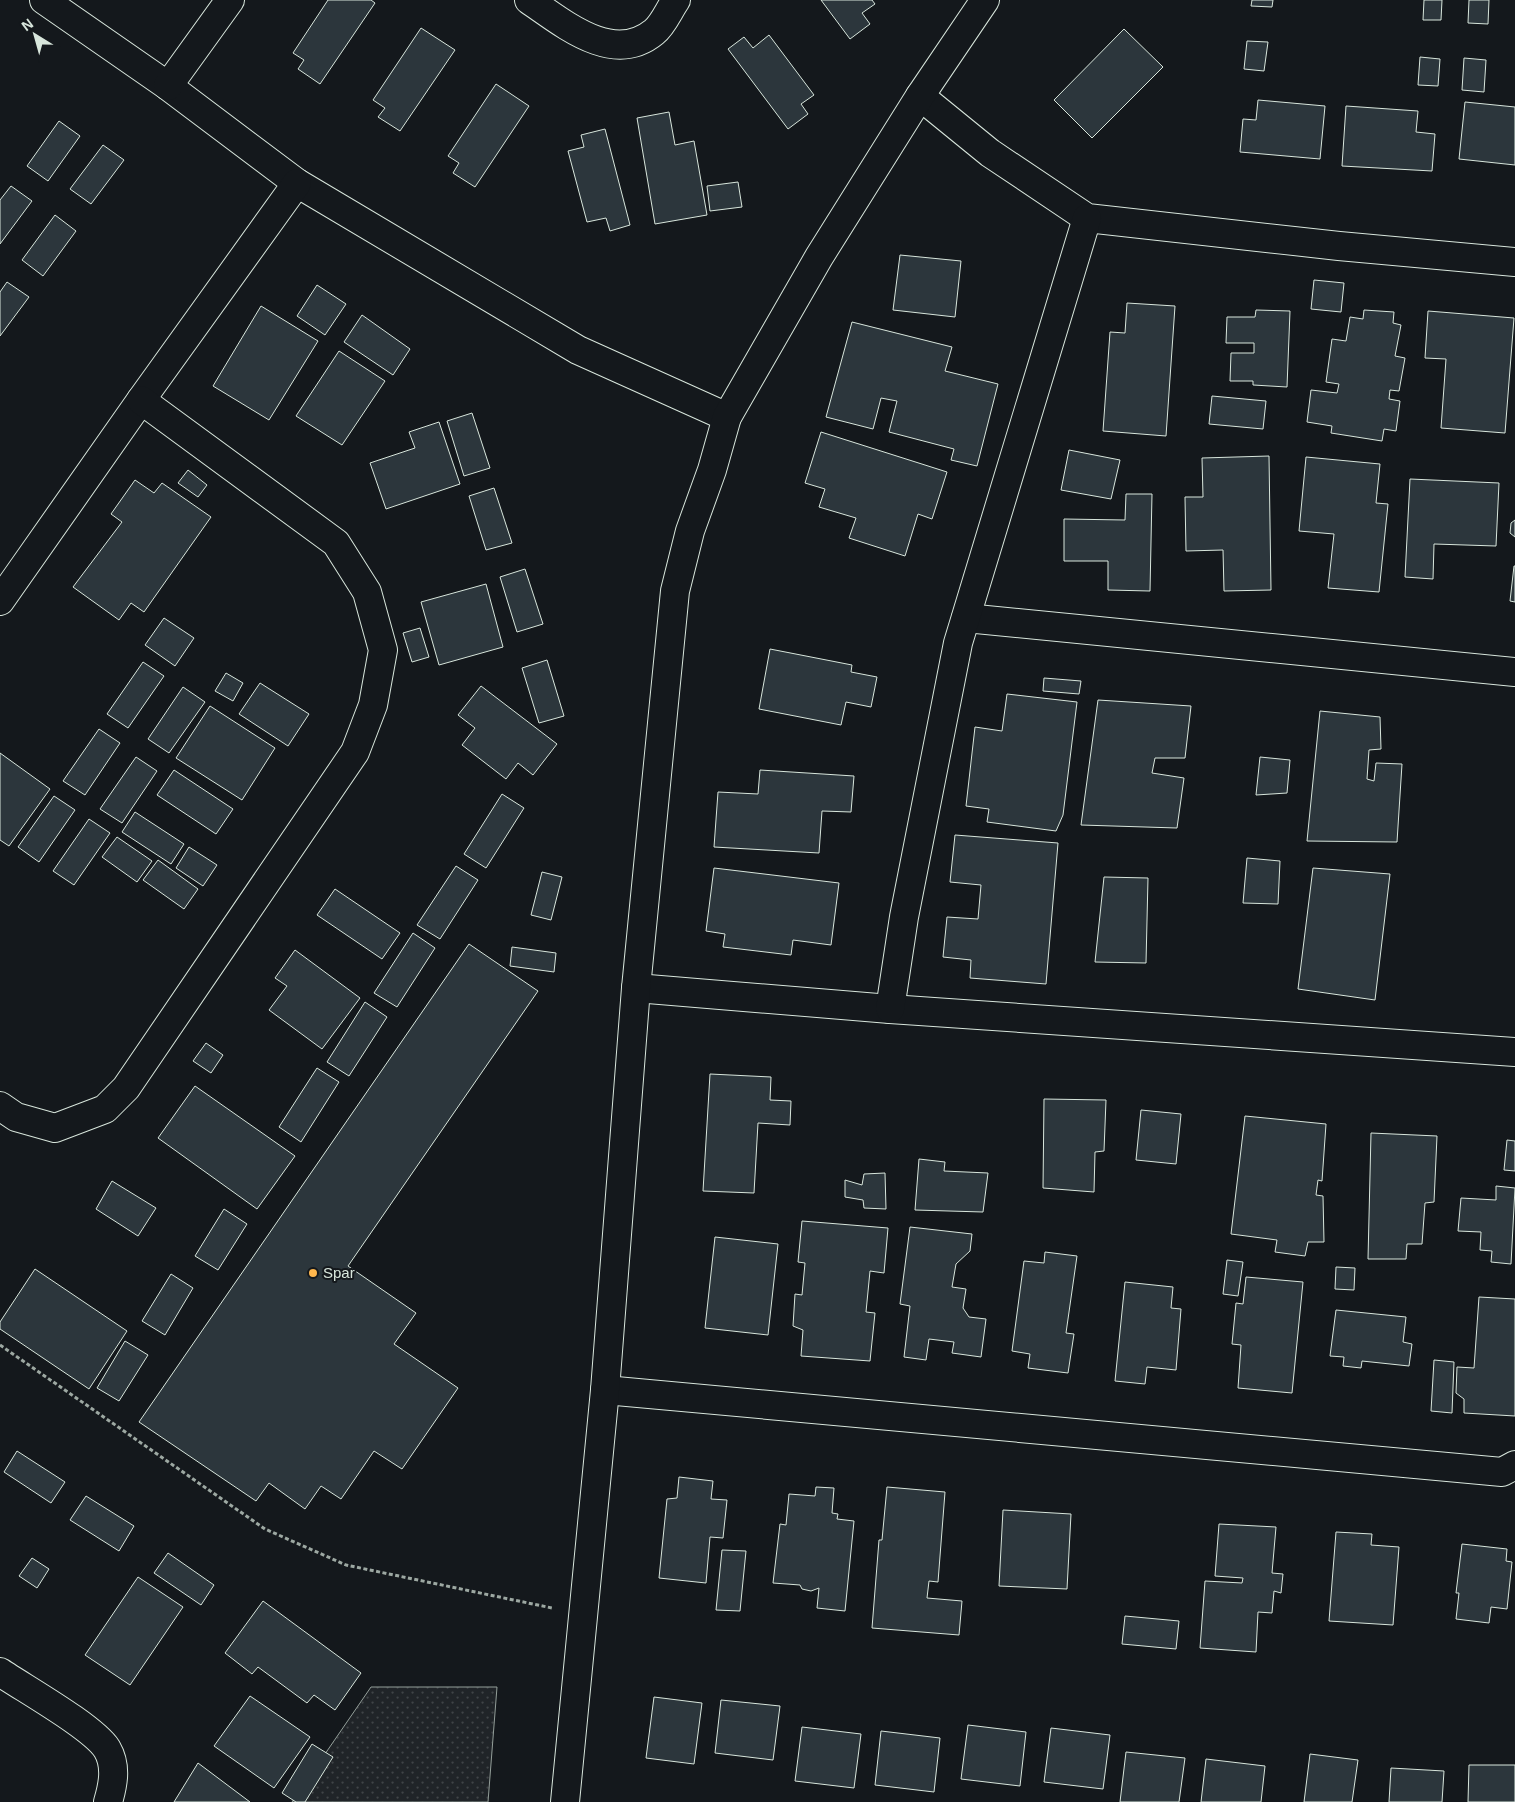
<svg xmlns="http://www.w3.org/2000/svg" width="1515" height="1802" font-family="Arial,sans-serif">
<defs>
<pattern id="grass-dots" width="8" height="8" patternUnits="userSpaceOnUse" patternTransform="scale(1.25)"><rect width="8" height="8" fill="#202428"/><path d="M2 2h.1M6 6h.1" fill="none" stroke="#404447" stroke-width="1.8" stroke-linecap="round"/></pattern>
</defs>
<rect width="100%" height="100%" fill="#14181c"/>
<path fill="url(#grass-dots)" stroke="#939e99" d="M371 1687H497L488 1802H292Z"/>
<g fill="#2c363c" stroke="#d8e6dc">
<path d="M328 0H371L375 3 320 84 298 69 304 60 293 53Z"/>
<path d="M821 0H872L875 4 862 13 870 24 850 39Z"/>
<path d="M1252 0H1273L1272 7 1251 6Z"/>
<path d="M1424 0H1442L1441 20H1423Z"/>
<path d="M1469 0H1489L1488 24 1468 23Z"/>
<path d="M421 28 455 50 400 131 378 117 385 108 373 100Z"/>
<path d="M1124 29 1163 67 1092 138 1054 100Z"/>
<path d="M769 35 814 95 801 104 808 114 788 129 728 49 744 37 753 48Z"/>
<path d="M1247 41 1268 42 1264 71 1244 69Z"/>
<path d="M1420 57 1440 59 1438 86 1418 85Z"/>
<path d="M1464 58 1486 60 1484 92 1462 90Z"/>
<path d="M496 84 529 106 475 187 453 173 459 163 448 156Z"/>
<path d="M1258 100 1325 106 1320 159 1240 152 1243 119 1256 120Z"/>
<path d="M1465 102 1515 107V165L1459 159Z"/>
<path d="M1346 106 1418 111 1416 132 1435 134 1432 171 1342 166Z"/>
<path d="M669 112 675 145 694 141 707 215 655 224 637 118Z"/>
<path d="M59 121 80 136 48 181 27 166Z"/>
<path d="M605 129 630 225 610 231 606 218 587 222 568 151 584 147 581 135Z"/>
<path d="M103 145 124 160 91 204 70 189Z"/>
<path d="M738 182 742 207 710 211 707 186Z"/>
<path d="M11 186 32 201 0 244V200Z"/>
<path d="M55 215 76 231 43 276 22 260Z"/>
<path d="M900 255 961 261 955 317 893 310Z"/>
<path d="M1314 280 1344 283 1341 312 1311 309Z"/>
<path d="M7 282 29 297 0 336V292Z"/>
<path d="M317 285 346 304 325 335 297 316Z"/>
<path d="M1127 303 1175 306 1166 436 1103 431 1110 332 1125 333Z"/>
<path d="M261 306 318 341 269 420 213 386Z"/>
<path d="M1256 310 1290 311 1287 387 1253 385V381H1230L1231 353H1254V343H1226L1227 317H1255Z"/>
<path d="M1364 310 1394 312 1393 323 1401 325 1395 356 1405 358 1399 391 1390 390 1389 399 1400 401 1396 431 1384 429 1382 441 1331 433 1332 426 1307 422 1311 390 1337 393 1339 384 1326 382 1332 339 1346 341 1350 317 1363 319Z"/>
<path d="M1428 311 1514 318 1505 433 1441 428 1446 359 1425 358Z"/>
<path d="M362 315 410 349 393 375 344 342Z"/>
<path d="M852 322 952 347 945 371 998 384 977 466 951 460 954 449 889 432 897 401 881 398 873 429 826 417Z"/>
<path d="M339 351 385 381 342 445 296 416Z"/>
<path d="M1212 396 1266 401 1263 429 1209 424Z"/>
<path d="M472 413 490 468 464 476 447 421Z"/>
<path d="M439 422 460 484 386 509 370 463 415 448 409 432Z"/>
<path d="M821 432 947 472 932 519 918 514 905 556 849 538 856 518 819 507 825 489 805 483Z"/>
<path d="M1069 450 1120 460 1111 499 1061 490Z"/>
<path d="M1269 456 1271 590 1224 591 1223 550 1186 551 1185 497H1203L1202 458Z"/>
<path d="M1306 457 1380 464 1376 503 1388 504 1379 592 1328 588 1334 534 1299 531Z"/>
<path d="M188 470 207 485 198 497 178 483Z"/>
<path d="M1410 479 1499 483 1496 546 1434 544 1433 579 1405 577Z"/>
<path d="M135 480 154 493 162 483 211 517 144 612 131 603 119 620 73 587 122 522 111 514Z"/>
<path d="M494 488 512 543 486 550 469 496Z"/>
<path d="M1126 494H1152L1150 591 1108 590V561H1064V519L1125 520Z"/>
<path d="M1515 520V537L1510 533 1511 523Z"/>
<path d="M1514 566H1515V602L1510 601Z"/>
<path d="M525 569 543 624 517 632 500 577Z"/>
<path d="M486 584 503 647 439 665 421 602Z"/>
<path d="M164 618 194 638 175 666 145 645Z"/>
<path d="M420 628 429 657 412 662 403 633Z"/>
<path d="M770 649 852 665 851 672 877 677 871 707 846 702 841 725 759 709Z"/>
<path d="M547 660 564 716 539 723 522 668Z"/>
<path d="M143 662 164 676 128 728 107 714Z"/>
<path d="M226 673 243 683 233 701 215 691Z"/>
<path d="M1044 678 1081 681 1079 694 1043 691Z"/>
<path d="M260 683 309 714 288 746 239 714Z"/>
<path d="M481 686 557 744 533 775 518 763 506 779 462 745 475 728 458 715Z"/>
<path d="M183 687 205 702 169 753 148 739Z"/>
<path d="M1007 694 1077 702 1063 815 1056 831 987 822 989 809 966 806 975 727 1002 731Z"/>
<path d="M1098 700 1191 706 1185 758H1155L1152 773 1184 778 1177 828 1081 825Z"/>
<path d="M210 706 275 748 242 800 176 758Z"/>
<path d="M1320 711 1380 717 1381 749 1369 750 1367 779 1374 781 1376 763 1402 764 1397 842 1307 841Z"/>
<path d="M99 729 120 743 85 795 63 781Z"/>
<path d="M0 753 50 789 9 846 0 840Z"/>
<path d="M136 757 157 771 122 823 100 809Z"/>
<path d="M1260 757 1290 760 1287 793 1256 795Z"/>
<path d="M174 770 233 809 216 834 157 795Z"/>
<path d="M760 770 854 776 851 812 822 811 819 853 714 847 718 792 758 794Z"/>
<path d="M502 794 524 808 486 868 464 854Z"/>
<path d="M54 796 75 810 39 862 18 847Z"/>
<path d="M135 812 184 844 171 864 122 832Z"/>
<path d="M89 819 110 833 74 885 53 871Z"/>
<path d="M955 835 1058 843 1046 984 970 978 971 960 943 957 947 917 978 919 981 885 950 882Z"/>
<path d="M117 837 152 861 137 882 102 857Z"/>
<path d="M189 847 217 865 203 886 176 868Z"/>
<path d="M1247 858 1280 861 1278 904 1243 903Z"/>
<path d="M158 860 198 889 184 909 143 880Z"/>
<path d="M456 866 478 880 440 939 417 925Z"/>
<path d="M714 868 839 883 831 945 793 940 791 955 723 947 725 934 706 931Z"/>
<path d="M1313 868 1390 874 1375 1000 1298 989Z"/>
<path d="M542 872 562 877 551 920 531 915Z"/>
<path d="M1104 877 1148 878 1146 963 1095 962Z"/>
<path d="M335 889 400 933 382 959 317 915Z"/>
<path d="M413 933 435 948 397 1007 374 993Z"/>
<path d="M469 944 538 991 348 1266 416 1313 394 1344 458 1388 402 1469 374 1451 341 1499 321 1486 305 1509 269 1483 256 1501 139 1422Z"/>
<path d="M512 947 556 953 554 972 510 966Z"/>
<path d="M295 950 360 998 322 1049 269 1010 287 986 275 978Z"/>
<path d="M365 1002 387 1017 349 1076 327 1062Z"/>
<path d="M206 1043 223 1055 211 1073 193 1061Z"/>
<path d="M317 1068 339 1082 301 1142 279 1127Z"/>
<path d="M710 1074 771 1077 770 1100 791 1101 790 1125 758 1123 754 1193 703 1191Z"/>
<path d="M195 1086 295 1156 257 1209 158 1138Z"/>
<path d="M1044 1099 1106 1100 1104 1151 1095 1152 1094 1192 1043 1188Z"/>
<path d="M1141 1110 1181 1114 1176 1164 1136 1160Z"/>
<path d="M1245 1116 1326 1124 1322 1181 1318 1180 1316 1195 1323 1196 1324 1242H1308L1305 1256 1275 1252 1277 1240 1231 1234Z"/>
<path d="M1371 1133 1437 1136 1434 1202 1425 1203 1422 1244H1407L1406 1259H1368Z"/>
<path d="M1507 1140 1515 1141V1171L1504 1170Z"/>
<path d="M919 1159 945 1162 944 1171 988 1173 983 1212 915 1210Z"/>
<path d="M885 1173 886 1209 864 1208 863 1200 845 1197V1180L862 1185 864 1174Z"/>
<path d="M112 1181 156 1208 138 1236 96 1209Z"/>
<path d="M1496 1186 1515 1188 1511 1264 1491 1262 1492 1251 1480 1250 1481 1232 1458 1231 1461 1198 1496 1200Z"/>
<path d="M224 1209 247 1224 218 1270 195 1256Z"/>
<path d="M802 1221 888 1228 884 1273 870 1271 866 1312 875 1313 870 1361 801 1356 803 1330 793 1326 795 1294 802 1295 805 1263 798 1262Z"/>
<path d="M910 1227 972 1234 970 1251 956 1264 952 1287 966 1289 963 1308 969 1317 986 1319 981 1357 952 1353 954 1342 929 1339 926 1360 904 1357 910 1306 900 1304Z"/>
<path d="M715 1237 778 1244 768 1335 705 1328Z"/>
<path d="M1045 1252 1077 1256 1066 1333 1074 1334 1068 1373 1028 1368 1030 1354 1012 1351 1024 1261 1044 1263Z"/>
<path d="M1227 1260 1243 1262 1238 1296 1223 1294Z"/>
<path d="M1336 1267 1355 1268 1354 1290 1335 1289Z"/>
<path d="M35 1269 127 1331 89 1389 0 1329V1322Z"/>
<path d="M171 1274 193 1288 165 1335 142 1321Z"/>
<path d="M1246 1277 1303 1282 1292 1393 1238 1388 1241 1345 1232 1344 1236 1303 1243 1304Z"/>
<path d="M1125 1282 1173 1287 1171 1308 1181 1309 1176 1370 1147 1367 1145 1384 1115 1381Z"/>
<path d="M1479 1297 1515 1299V1416L1464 1413V1399L1456 1393 1457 1367 1474 1368Z"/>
<path d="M1336 1310 1406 1317 1403 1342 1412 1344 1409 1366 1362 1361 1361 1368 1343 1366 1344 1357 1330 1356Z"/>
<path d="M125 1341 148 1355 119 1401 97 1388Z"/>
<path d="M1434 1360 1454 1362 1452 1413 1431 1411Z"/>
<path d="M17 1451 65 1482 51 1503 4 1472Z"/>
<path d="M679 1477 713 1481 711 1499 727 1500 723 1538 710 1537 706 1583 659 1578 667 1499 677 1498Z"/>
<path d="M816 1487 834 1488 832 1513 838 1514 837 1519 854 1521 845 1611 817 1608 819 1588 811 1591 802 1589 800 1585 773 1583 780 1524 786 1525 789 1494 815 1496Z"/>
<path d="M887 1487 945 1492 938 1582 929 1581 927 1598 962 1601 959 1635 872 1628 879 1540H882Z"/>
<path d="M86 1496 134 1526 119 1551 70 1520Z"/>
<path d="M1003 1510 1071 1514 1067 1589 999 1586Z"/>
<path d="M1219 1524 1276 1527 1272 1573 1283 1574 1281 1593 1274 1591 1272 1613 1258 1612 1256 1652 1200 1648 1205 1581 1242 1583 1243 1578 1215 1576Z"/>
<path d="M1336 1532 1372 1534 1371 1545 1399 1547 1393 1625 1329 1621Z"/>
<path d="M1462 1544 1507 1549 1506 1561 1512 1562 1507 1609 1491 1607 1489 1623 1456 1619 1459 1593H1456Z"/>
<path d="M722 1550 746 1551 740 1611 716 1610Z"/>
<path d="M168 1553 214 1585 201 1605 154 1573Z"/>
<path d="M32 1558 49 1569 37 1588 19 1576Z"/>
<path d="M138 1577 183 1607 130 1685 85 1655Z"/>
<path d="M263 1601 361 1673 335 1710 314 1695 307 1703 258 1667 252 1674 225 1653Z"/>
<path d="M1125 1616 1179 1621 1176 1649 1122 1644Z"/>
<path d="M250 1696 310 1737 274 1788 214 1746Z"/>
<path d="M654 1697 702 1703 694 1764 646 1758Z"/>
<path d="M721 1700 780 1706 773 1760 715 1753Z"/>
<path d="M968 1725 1026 1732 1020 1786 961 1779Z"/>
<path d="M802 1727 861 1734 854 1788 795 1781Z"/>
<path d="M1051 1728 1110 1735 1103 1789 1044 1782Z"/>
<path d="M881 1731 940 1738 934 1792 875 1785Z"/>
<path d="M312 1744 333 1757 305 1802H296L282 1793Z"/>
<path d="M1126 1752 1185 1758 1179 1802H1120Z"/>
<path d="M1310 1754 1358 1760 1352 1802H1304Z"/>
<path d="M1206 1759 1265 1766 1261 1802H1201Z"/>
<path d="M198 1763 250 1802H174Z"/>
<path d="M1469 1765H1515V1802H1468Z"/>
<path d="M1391 1768 1444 1771 1442 1802H1389Z"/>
</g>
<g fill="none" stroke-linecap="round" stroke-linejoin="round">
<g stroke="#d8e6dc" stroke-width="30">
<g id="minor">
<path d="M44 0 168 86 297 183 578 350 727 417"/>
<path d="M529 0C563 23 613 66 654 32 663 25 669 10 676 0"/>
<path d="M168 86 230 0"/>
<path d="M920 96 990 153 1087 218 1339 246 1515 262"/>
<path d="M0 601 141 400 297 183"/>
<path d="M966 618 1515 672"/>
<path d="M636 988 890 1009 1515 1052"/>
<path d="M890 1009 904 917 958 643 1087 218"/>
<path d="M0 1106 16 1117 55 1128 105 1109 126 1088 355 752 373 705 383 650 367 592 336 543 141 400"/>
<path d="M605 1390 1502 1472 1515 1465"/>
<path d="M0 1672C25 1689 93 1727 107 1749 117 1766 113 1785 108 1802"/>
<path d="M565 1802 605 1390 636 988 675 591 690 531 712 470 727 417 819 257 920 96 985 0"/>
</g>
</g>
<path stroke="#9da8a2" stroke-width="3" stroke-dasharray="4 2.5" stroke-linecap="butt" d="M0 1345 265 1529 346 1565 552 1608"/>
<use href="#minor" stroke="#14181c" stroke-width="28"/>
</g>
<circle fill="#ffb74d" stroke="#14181c" stroke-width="2" cx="313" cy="1273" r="5"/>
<g text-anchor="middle" stroke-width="4" stroke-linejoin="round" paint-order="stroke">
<g font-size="15" fill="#d8e6dc" stroke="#14181c" text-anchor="start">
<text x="323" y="1278">Spar</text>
</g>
</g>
<g transform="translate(35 35) rotate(323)" stroke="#14181c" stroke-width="4" paint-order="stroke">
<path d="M0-4L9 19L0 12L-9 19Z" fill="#d8e6dc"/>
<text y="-8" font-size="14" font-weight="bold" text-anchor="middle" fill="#d8e6dc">N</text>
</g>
</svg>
